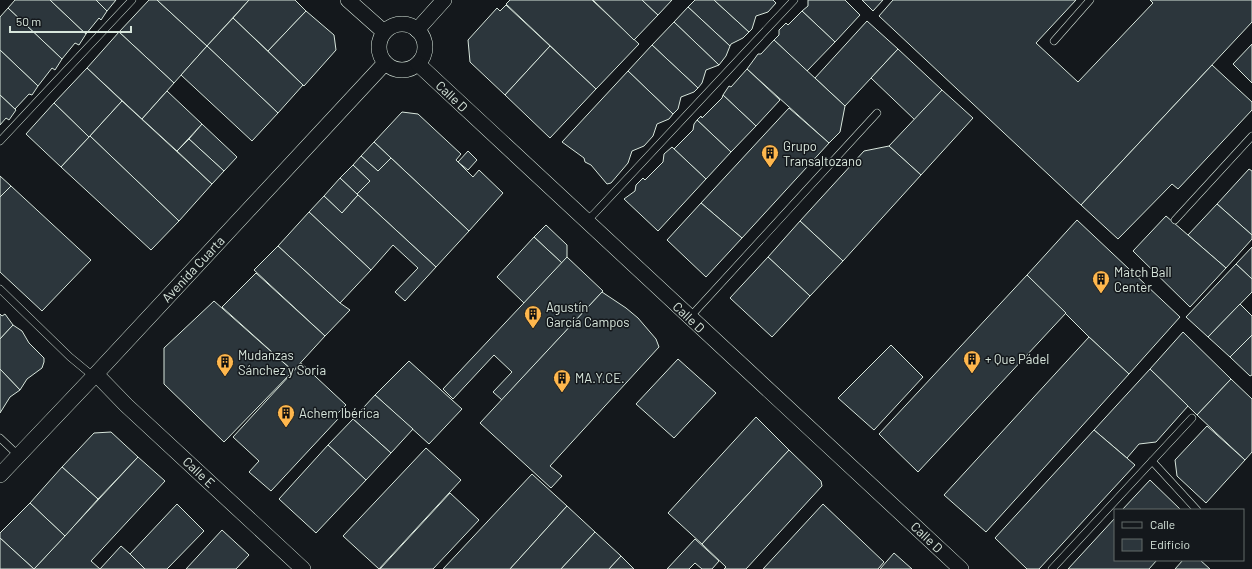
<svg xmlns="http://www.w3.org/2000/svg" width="1252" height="569" font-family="Barlow,sans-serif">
<rect width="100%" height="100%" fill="#14181c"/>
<g fill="#2c363c" stroke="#d8e6dc">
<path d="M15 0H50L86 34 79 45 75 43 62 59 8 8Z"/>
<path d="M50 0H96L107 11 101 20 99 18 86 34Z"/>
<path d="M96 0H116L107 11Z"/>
<path d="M149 0H157L207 46 174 83 119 32Z"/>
<path d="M157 0H249L207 46Z"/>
<path d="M249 0H295L306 11 268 51 233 18Z"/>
<path d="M510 0H592L639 44 596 89 506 4Z"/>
<path d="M593 0H642L658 15 634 40Z"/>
<path d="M642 0H672L658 15Z"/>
<path d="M695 0H714L749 32 743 38 731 44 730 46 688 7Z"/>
<path d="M714 0H773L776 3 768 12 756 16 752 29 749 32Z"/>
<path d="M808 0H845L860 15 835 42 802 11 808 6Z"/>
<path d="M862 0H883L873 11Z"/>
<path d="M893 0H1076L1036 43 1078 82 1153 3 1150 0H1252V22L1081 205 879 16Z"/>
<path d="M506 5 550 46 505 95 470 62 468 40 497 8 500 11Z"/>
<path d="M688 7 730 46 726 56 719 65 674 22Z"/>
<path d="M8 8 62 59 55 70 52 68 38 86 0 50V17Z"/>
<path d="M306 11 334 35 336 50 304 86 268 51Z"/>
<path d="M802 11 835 42 807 71 774 40 779 35V30L786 23 788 25Z"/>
<path d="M233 18 303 85 278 113 207 46Z"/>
<path d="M867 21 898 49 845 106 815 78Z"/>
<path d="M674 22 719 65 706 70 702 83 698 88 652 45Z"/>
<path d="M119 32 174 83 142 119 87 68Z"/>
<path d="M774 40 845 106 840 132 829 143 747 69 758 54H761Z"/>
<path d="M1252 44V83L1233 64Z"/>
<path d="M652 45 698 88 694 92 681 97 678 109 673 114 628 71Z"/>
<path d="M207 46 278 113 252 141 181 75Z"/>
<path d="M550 46 596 89 550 138 505 95Z"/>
<path d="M898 49 942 90 915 120 871 78Z"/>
<path d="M0 50 38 86 32 95 29 94 15 109 0 95Z"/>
<path d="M1212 65 1252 102V110L1178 189 1172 184 1118 239 1081 205Z"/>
<path d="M87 68 122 101 89 137 54 103Z"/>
<path d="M747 69 780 100 756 126 723 95 729 86 731 87Z"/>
<path d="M628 71 673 114 669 119 657 124 653 136 644 146 632 151 628 163 611 183 607 184 591 165 585 162 584 158 562 142Z"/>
<path d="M942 90 973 118 921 175 889 146Z"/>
<path d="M167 91 202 124 177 151 142 119Z"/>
<path d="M0 95 16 110 9 120 6 118 0 125Z"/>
<path d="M723 95 756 126 731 152 697 120 701 116 702 118 722 98Z"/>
<path d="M122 101 212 184 179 221 90 136Z"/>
<path d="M54 103 89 137 61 167 26 134Z"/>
<path d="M789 108 829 143 742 238 701 203Z"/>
<path d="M402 112 418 114 461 154 456 160 473 177 479 170 503 193 469 231 374 142Z"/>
<path d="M697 120 731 152 706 179 674 149 693 130 694 124Z"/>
<path d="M202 124 237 157 224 171 189 139Z"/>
<path d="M90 136 179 221 151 250 61 167Z"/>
<path d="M189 139 224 171 212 184 177 151Z"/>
<path d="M374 142 391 158 378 171 361 156Z"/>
<path d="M889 146 921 175 843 261 800 221 864 151Z"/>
<path d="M672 147 706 179 658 231 624 199 635 191 636 185 643 178 645 180 663 162 664 154Z"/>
<path d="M468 151 477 160 468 170 458 162Z"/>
<path d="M361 156 378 171 391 158 469 231 436 267 357 194 370 181 353 165Z"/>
<path d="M353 165 370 181 357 194 340 178Z"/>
<path d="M1249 169 1252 171V235L1217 204Z"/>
<path d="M0 176 11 186 0 197Z"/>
<path d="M340 178 358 195 342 213 324 196Z"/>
<path d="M11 186 91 260 42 311 0 272V197Z"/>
<path d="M358 195 436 267 405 301 395 292 418 268 393 245 371 270 309 212 324 196 342 213Z"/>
<path d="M701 203 742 238 706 277 667 240Z"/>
<path d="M1217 204 1252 235V239L1226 268 1188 235Z"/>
<path d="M309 212 371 270 340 303 278 246Z"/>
<path d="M1166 216 1226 268 1190 307 1133 251Z"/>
<path d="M1077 220 1180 317 1129 374 1089 337 1027 275Z"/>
<path d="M800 221 843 261 810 296 768 257Z"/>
<path d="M546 225 567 245V257L562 263 534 237Z"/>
<path d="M534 237 562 263 524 303 497 277Z"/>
<path d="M278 246 340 303 350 310 325 336 254 270Z"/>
<path d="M1252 247V279L1236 264Z"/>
<path d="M567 257 603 291 602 292 502 400 493 392 512 372 494 355 453 399 443 389Z"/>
<path d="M768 257 810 296 772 337 730 298Z"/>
<path d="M1236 264 1252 279V292L1208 337 1186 317Z"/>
<path d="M256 273 325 336 293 371 222 307Z"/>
<path d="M1027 275 1066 313 918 472 879 434Z"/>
<path d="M602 292 626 308 638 318 656 339 659 347 550 466 562 476 551 488 480 423Z"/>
<path d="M214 301 293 371 224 442 164 384V348Z"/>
<path d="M1240 304 1252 316V335L1230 357 1208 337Z"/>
<path d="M0 314 2 316 5 314 13 325 0 339Z"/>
<path d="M13 325 22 331 29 343 44 358V362L42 368 27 379 20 390 0 369V339Z"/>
<path d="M1183 332 1231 379 1197 415 1150 369Z"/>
<path d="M1252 335V375L1250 376 1230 357Z"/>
<path d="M1089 337 1129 374 986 532 944 495Z"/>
<path d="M891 345 923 377 874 430 838 398Z"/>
<path d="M678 359 716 393 674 438 636 404Z"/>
<path d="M409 361 462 409 429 444 375 395Z"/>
<path d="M301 363 346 405 335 416 338 419 271 491 249 472 259 461 233 437Z"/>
<path d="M0 369 20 390 10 397 0 413Z"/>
<path d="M1150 369 1188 406 1156 442 1139 444 1127 458 1094 430Z"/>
<path d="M1231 379 1252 399V452L1245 460 1197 415Z"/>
<path d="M375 395 413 429 391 453 353 419Z"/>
<path d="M756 417 789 450 702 544 668 513Z"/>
<path d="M353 419 391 453 366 480 328 445Z"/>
<path d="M1207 426 1245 460 1206 503 1177 476 1175 460Z"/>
<path d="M1094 430 1135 465 1039 569H1027L995 538Z"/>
<path d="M111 432 138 457 98 499 62 467 94 433Z"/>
<path d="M328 445 366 480 316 533 279 499Z"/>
<path d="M426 448 461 480 379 569 343 536Z"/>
<path d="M789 450 821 481 822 486 746 569H724L726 567 702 544Z"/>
<path d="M138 457 165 481 91 561 100 569H34Z"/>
<path d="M62 467 98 499 65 536 30 503Z"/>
<path d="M532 474 567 506 510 569H443Z"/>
<path d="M1150 480 1181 510H1122Z"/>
<path d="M450 493 479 520 433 569H380Z"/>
<path d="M30 503 65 536 34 569 0 538V533Z"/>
<path d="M177 504 204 531 167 569H145L130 554Z"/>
<path d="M823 504 884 562 878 569H763Z"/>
<path d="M567 506 595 532 561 569H510Z"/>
<path d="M1115 518V560H1157L1149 569H1068Z"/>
<path d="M222 530 249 555 236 569H186Z"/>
<path d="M595 532 621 556 609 569H561Z"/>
<path d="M0 538 34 569H0Z"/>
<path d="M695 539 719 561 712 569H702L695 563 689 569H667Z"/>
<path d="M121 546 130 554 145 569H100Z"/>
<path d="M894 553 912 569H880Z"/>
<path d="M621 556 634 569H609Z"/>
<path d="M1183 560H1200L1210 569H1175Z"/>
</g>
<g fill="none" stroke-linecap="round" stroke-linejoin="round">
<g stroke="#d8e6dc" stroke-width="8">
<g id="lane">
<path d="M1054 41 1090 0"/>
<path d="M0 141 132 0"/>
<path d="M1175 220 1252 136"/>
<path d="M586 221 594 214 794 0"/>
<path d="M0 289 70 357 93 376"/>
<path d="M690 317 877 113"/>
<path d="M0 438 18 455"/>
<path d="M1152 461 1197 510"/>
<path d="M1052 569 1192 418"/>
</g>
</g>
<g stroke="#d8e6dc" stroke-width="16">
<g id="street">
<path d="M348 0 384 32"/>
<circle cx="402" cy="47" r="23"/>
<path d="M417 30 444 0"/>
<path d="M418 64 961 569"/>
<path d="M96 374 126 405 303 569"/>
<path d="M0 475 96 374 385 63"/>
</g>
</g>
<use href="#lane" stroke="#14181c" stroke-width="7"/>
<use href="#street" stroke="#14181c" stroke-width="15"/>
</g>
<defs>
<g id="building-pin" transform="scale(0.9)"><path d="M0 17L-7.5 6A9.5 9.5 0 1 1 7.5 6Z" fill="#ffb74d" stroke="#14181c"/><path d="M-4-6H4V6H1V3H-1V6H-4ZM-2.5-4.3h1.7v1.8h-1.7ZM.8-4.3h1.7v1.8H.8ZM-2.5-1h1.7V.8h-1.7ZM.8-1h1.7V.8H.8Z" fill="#111"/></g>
</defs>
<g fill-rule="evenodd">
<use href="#building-pin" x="770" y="153"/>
<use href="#building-pin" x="1101" y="279"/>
<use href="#building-pin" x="533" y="314"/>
<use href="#building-pin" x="972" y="359"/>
<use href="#building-pin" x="225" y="362"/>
<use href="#building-pin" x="562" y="378"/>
<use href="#building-pin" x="286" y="413"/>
</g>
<g text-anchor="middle" stroke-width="3" stroke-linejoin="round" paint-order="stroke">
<g font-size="13" fill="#d8e6dc" stroke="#14181c">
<text transform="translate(452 96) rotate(43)" y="5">Calle D</text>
<text transform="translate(193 269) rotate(-47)" y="5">Avenida Cuarta</text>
<text transform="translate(689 317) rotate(43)" y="5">Calle D</text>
<text transform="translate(199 472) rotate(43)" y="5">Calle E</text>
<text transform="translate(927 537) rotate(43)" y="5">Calle D</text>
</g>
<g font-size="13" fill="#d8e6dc" stroke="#14181c" text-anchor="start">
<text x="783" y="151">Grupo<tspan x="783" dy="15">Transaltozano</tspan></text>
<text x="1114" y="277">Match Ball<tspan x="1114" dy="15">Center</tspan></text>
<text x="546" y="312">Agustín<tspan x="546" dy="15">García Campos</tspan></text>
<text x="238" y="360">Mudanzas<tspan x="238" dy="15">Sánchez y Soria</tspan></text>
<text x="985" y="364">+ Que Pádel</text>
<text x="575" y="383">MA.Y.CE.</text>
<text x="299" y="418">Achem Ibérica</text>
</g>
</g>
<rect x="1114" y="509" width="130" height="52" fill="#14181c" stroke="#626a69"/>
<rect x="1122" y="522" width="20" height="6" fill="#14181c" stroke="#626a69"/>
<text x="1150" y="529" font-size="12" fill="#d8e6dc">Calle</text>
<rect x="1122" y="539" width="20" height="12" fill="#2c363c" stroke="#626a69"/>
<text x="1150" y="549" font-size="12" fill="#d8e6dc">Edificio</text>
<path d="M10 26v6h121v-6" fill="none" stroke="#d8e6dc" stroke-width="2"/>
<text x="16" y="26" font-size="12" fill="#d8e6dc" stroke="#14181c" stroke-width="3" paint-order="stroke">50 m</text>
</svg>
